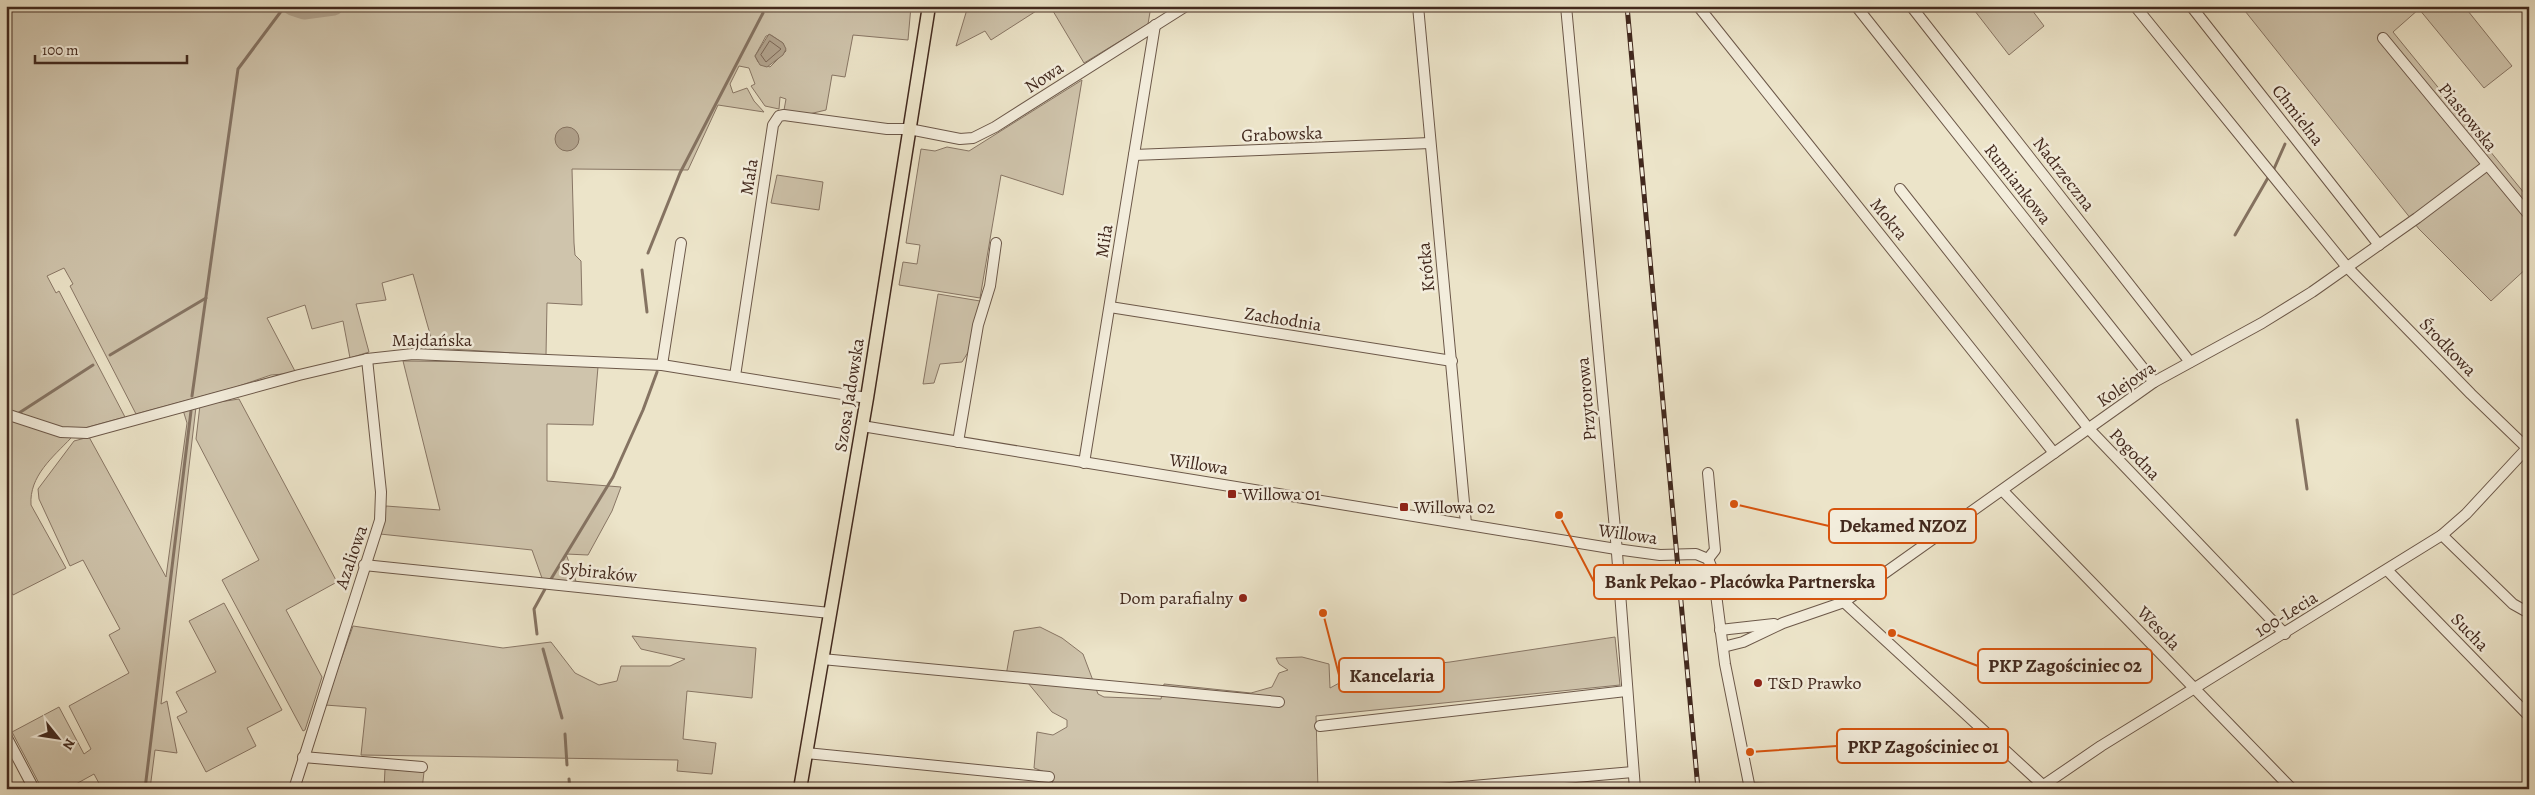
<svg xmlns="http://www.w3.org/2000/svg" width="2535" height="795" font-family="Alegreya,serif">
<rect width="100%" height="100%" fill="#ece4c9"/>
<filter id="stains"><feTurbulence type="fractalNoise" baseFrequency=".004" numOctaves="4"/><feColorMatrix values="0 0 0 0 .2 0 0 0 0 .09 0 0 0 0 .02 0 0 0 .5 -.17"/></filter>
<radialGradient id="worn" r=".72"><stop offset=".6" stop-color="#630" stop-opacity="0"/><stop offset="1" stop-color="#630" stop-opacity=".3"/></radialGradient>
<g fill="#cfc4ac" stroke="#887665" fill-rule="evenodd">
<path d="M6 6H911L908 40 853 35 845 77 832 75 826 110 809 114 784 110 786 99 780 97 779 109 765 106 751 86 755 84 749 68 739 66 730 84 733 93 747 88 754 101 764 112 718 105 688 170 572 169 574 243 575 255 581 261 582 305 547 303 546 355 434 348 413 274 382 283 386 300 356 304 369 352 350 358 343 321 312 329 305 305 267 318 296 373 271 375 236 387 136 414 70 286 73 284 64 268 47 276 56 293 59 291 125 417 85 428H62L6 410ZM771 35 783 43 786 51 770 67 758 62 755 56 766 36Z"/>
<path d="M968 6H1044L991 40 985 31 956 46Z"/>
<path d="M1050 6H1151L1148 24 1084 63Z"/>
<path d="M1971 6H2029L2044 26 2009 55Z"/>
<path d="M2241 6H2464L2512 66 2484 88 2419 9 2393 32 2529 199V266L2491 301 2419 229Z"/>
<path d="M1082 80 1063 195 1001 175 980 298 899 285 903 262 917 264 920 245 906 243 921 149 935 151 947 147 969 151Z"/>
<path d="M777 175 823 182 819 210 771 203Z"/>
<path d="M938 294 980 301 972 346 962 362 940 364 934 383 923 384Z"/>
<path d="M403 361 506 362 598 367 593 425 547 424V481L621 487 612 511 588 555 566 554 577 584 543 581 532 550 380 534 386 506 440 510Z"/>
<path d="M239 399 337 582 286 610 322 677 305 730 303 731 222 580 259 560 196 439 200 405Z"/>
<path d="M196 407 161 704 167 701 177 753 155 750 150 789H102L94 774 67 789H42L12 732 59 707 84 754 91 749 69 706 129 673 109 635 120 629 83 560 70 566 39 499 38 489 74 441 89 437 166 577 187 423 183 410Z"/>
<path d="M6 418 71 438C53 457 29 476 31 505L66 568 13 595 6 582Z"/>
<path d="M224 603 282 710 247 728 256 746 206 772 177 717 187 712 176 692 216 672 189 621Z"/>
<path d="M353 626 503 648 551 642 575 673 599 685 617 681 621 666H670L685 659 641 649 632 636 756 648 752 698 687 691 683 739 716 743 712 774 677 771 678 760 361 755 366 708 325 705Z"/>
<path d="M1040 627 1062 638 1083 654 1098 694 1104 697 1161 699 1164 684 1251 693 1272 687 1279 673 1288 670 1279 664 1276 658 1302 657 1329 664 1330 688 1343 681 1346 673 1450 662 1615 637 1620 685 1316 716 1318 789H1052L1053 775 1034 768 1037 732 1053 735 1067 727V720L1052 712 1028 683 1005 681 1014 631Z"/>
<path d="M385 769 424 772 422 789H384Z"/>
</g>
<g fill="#b2a48f" stroke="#857362">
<path d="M769 34 783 43 786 49 783 55 767 67 760 65 755 56Z"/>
<circle cx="567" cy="139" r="12"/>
</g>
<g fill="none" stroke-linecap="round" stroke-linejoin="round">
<path stroke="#7a6656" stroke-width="1" d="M770 41 781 49 766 62 761 55Z"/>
<g stroke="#857362" stroke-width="3">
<path d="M2273 171 2285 144"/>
<path d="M2235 235 2269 176"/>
<path d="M648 253 680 173 763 13"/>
<path d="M642 270 647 312"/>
<path d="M110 355 206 298"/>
<path d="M192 396 238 69 285 6"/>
<path d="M19 413 93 365"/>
<path d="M2297 420 2307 489"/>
<path d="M6 422H7"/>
<path d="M551 579 613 477 643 410 657 372"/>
<path d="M537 634 534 609 545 589"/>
<path d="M543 649 562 718"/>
<path d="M565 734 567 765"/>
<path d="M569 779 570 789"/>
<path d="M145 789 191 411"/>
</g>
<path stroke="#b2a48f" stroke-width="19" d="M292 6 304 10 334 6"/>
<g stroke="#6c5849" stroke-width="12">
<g id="minor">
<path d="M1418 6 1466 524"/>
<path d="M1566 6 1616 540 1635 789"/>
<path d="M1698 6 2054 453"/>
<path d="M1856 6 2154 382"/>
<path d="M1911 6 2190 362"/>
<path d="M2135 6 2347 267 2471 394 2527 448"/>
<path d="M2191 6 2379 245"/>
<path d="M2383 38 2529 215"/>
<path d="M1134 155 1430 143"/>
<path d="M1900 189 2089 429 2285 634"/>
<path d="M1110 307 1452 361"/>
<path d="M662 365 681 243"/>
<path d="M735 376 773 125 779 116 784 115 887 129H909L960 139 973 138 995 127 1186 6"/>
<path d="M6 414 61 432 87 433 299 375 367 359 413 354 662 365 867 398"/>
<path d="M862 426 1616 549 1660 555 1696 554 1708 559 1713 571 1725 664 1750 789"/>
<path d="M958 442 978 325 990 286 996 243"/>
<path d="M1084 463 1155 25"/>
<path d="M2003 491 2292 789"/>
<path d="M2442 535 2513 604 2529 613"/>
<path d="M1708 559 1715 550 1708 473"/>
<path d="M364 565 830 613"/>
<path d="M2388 571 2529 716"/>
<path d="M1844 602 2047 789"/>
<path d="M1720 630 1774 624"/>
<path d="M1723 647 1743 642 1783 623 1844 602 2154 382 2262 323 2312 292 2417 218 2486 166"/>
<path d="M822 659 1279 702"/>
<path d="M1320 726 1626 691"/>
<path d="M6 736 34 789"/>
<path d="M806 753 1049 777"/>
<path d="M303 757 422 767"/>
<path d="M1749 788 1770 789"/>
<path d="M294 789 380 520 381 492 367 359"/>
<path d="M1439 789 1633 772"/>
<path d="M2038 789 2101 746 2442 535 2466 514 2529 446"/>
</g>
</g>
<g stroke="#42291e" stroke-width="15">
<path id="major" d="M800 789 867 398 929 6"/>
</g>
<use href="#minor" stroke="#f3eddc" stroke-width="10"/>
<use href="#major" stroke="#ece4c9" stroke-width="12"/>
<g stroke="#42291e" stroke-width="5">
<path id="rail" d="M1627 6 1698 789"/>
</g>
<use href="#rail" stroke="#f3eddc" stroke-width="3" stroke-dasharray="9" stroke-linecap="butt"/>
</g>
<g fill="#8f2418" stroke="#f3eddc" stroke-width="2">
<rect x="1227" y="489" width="10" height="10" rx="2.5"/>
<rect x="1399" y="502" width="10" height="10" rx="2.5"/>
<circle cx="1243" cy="598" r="5"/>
<circle cx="1758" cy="683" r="5"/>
</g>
<g text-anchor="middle" stroke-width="5" stroke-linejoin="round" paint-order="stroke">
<g font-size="18" fill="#42291e" stroke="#f3eddc">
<text transform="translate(1044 77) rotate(-33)" y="6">Nowa</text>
<text transform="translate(2298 115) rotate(52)" y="6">Chmielna</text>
<text transform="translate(2468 117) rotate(51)" y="6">Piastowska</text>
<text transform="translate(1282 134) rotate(-2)" y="6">Grabowska</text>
<text transform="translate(2064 174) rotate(52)" y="6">Nadrzeczna</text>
<text transform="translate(749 177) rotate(-81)" y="6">Mała</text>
<text transform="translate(2018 184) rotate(52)" y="6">Rumiankowa</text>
<text transform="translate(1889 219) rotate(51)" y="6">Mokra</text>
<text transform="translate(1104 241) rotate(-81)" y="6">Miła</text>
<text transform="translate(1426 267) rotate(-96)" y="6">Krótka</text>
<text transform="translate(1283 319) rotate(9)" y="6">Zachodnia</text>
<text x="432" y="346">Majdańska</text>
<text transform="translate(2448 347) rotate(46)" y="6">Środkowa</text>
<text transform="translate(2126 384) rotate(-34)" y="6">Kolejowa</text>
<text transform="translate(849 395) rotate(-81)" y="6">Szosa Jadowska</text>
<text transform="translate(1586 399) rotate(-95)" y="6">Przytorowa</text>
<text transform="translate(2135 454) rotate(46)" y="6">Pogodna</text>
<text transform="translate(1199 464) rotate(9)" y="6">Willowa</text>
<text transform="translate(1628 534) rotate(8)" y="6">Willowa</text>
<text transform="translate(351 557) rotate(-71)" y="6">Azaliowa</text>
<text transform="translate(599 572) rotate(6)" y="6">Sybiraków</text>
<text transform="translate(2286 614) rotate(-32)" y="6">100-Lecia</text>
<text transform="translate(2159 628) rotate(46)" y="6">Wesoła</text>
<text transform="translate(2470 632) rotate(46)" y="6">Sucha</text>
</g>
<g font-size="18" fill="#42291e" stroke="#f3eddc" text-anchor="start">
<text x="1242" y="500">Willowa 01</text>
<text x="1414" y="513">Willowa 02</text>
<text x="1233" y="604" text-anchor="end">Dom parafialny</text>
<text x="1768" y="689">T&amp;D Prawko</text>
</g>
</g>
<path fill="none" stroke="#d7540e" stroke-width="2" d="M1734 504L1829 526M1559 515L1594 582M1892 633L1978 666M1323 613L1339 675M1750 752L1837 746"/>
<g fill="#d7540e" stroke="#f3eddc" stroke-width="2">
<circle cx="1734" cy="504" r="5"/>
<circle cx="1559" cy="515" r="5"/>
<circle cx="1892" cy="633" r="5"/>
<circle cx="1323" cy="613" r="5"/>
<circle cx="1750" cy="752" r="5"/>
</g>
<g fill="#f3eddc" stroke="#d7540e" stroke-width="2">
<rect x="1829" y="509" width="147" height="34" rx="5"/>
<rect x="1594" y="565" width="292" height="34" rx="5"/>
<rect x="1978" y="649" width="174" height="34" rx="5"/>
<rect x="1339" y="658" width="105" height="34" rx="5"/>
<rect x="1837" y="729" width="171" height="34" rx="5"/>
</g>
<g font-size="19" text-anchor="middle" font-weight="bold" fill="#42291e">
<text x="1903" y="532">Dekamed NZOZ</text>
<text x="1740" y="588">Bank Pekao - Placówka Partnerska</text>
<text x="2065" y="672">PKP Zagościniec 02</text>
<text x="1392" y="682">Kancelaria</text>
<text x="1923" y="753">PKP Zagościniec 01</text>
</g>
<rect width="2535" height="795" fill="none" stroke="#ece4c9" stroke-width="25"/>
<rect x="8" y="8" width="2520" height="780" fill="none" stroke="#42291e" stroke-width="2.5"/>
<rect x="12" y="12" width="2510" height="770" fill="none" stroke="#42291e"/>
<g transform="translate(58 738) rotate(120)" stroke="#f3eddc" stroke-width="4" paint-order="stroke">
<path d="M0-4L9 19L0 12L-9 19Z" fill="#42291e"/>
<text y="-8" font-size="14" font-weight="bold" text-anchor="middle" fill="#42291e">N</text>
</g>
<path d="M35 55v8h152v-8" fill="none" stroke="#42291e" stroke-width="2.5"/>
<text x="42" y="55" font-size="15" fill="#42291e" stroke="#f3eddc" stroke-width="4" paint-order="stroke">100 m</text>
<rect width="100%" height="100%" filter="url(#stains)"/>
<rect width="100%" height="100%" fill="url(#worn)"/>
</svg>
